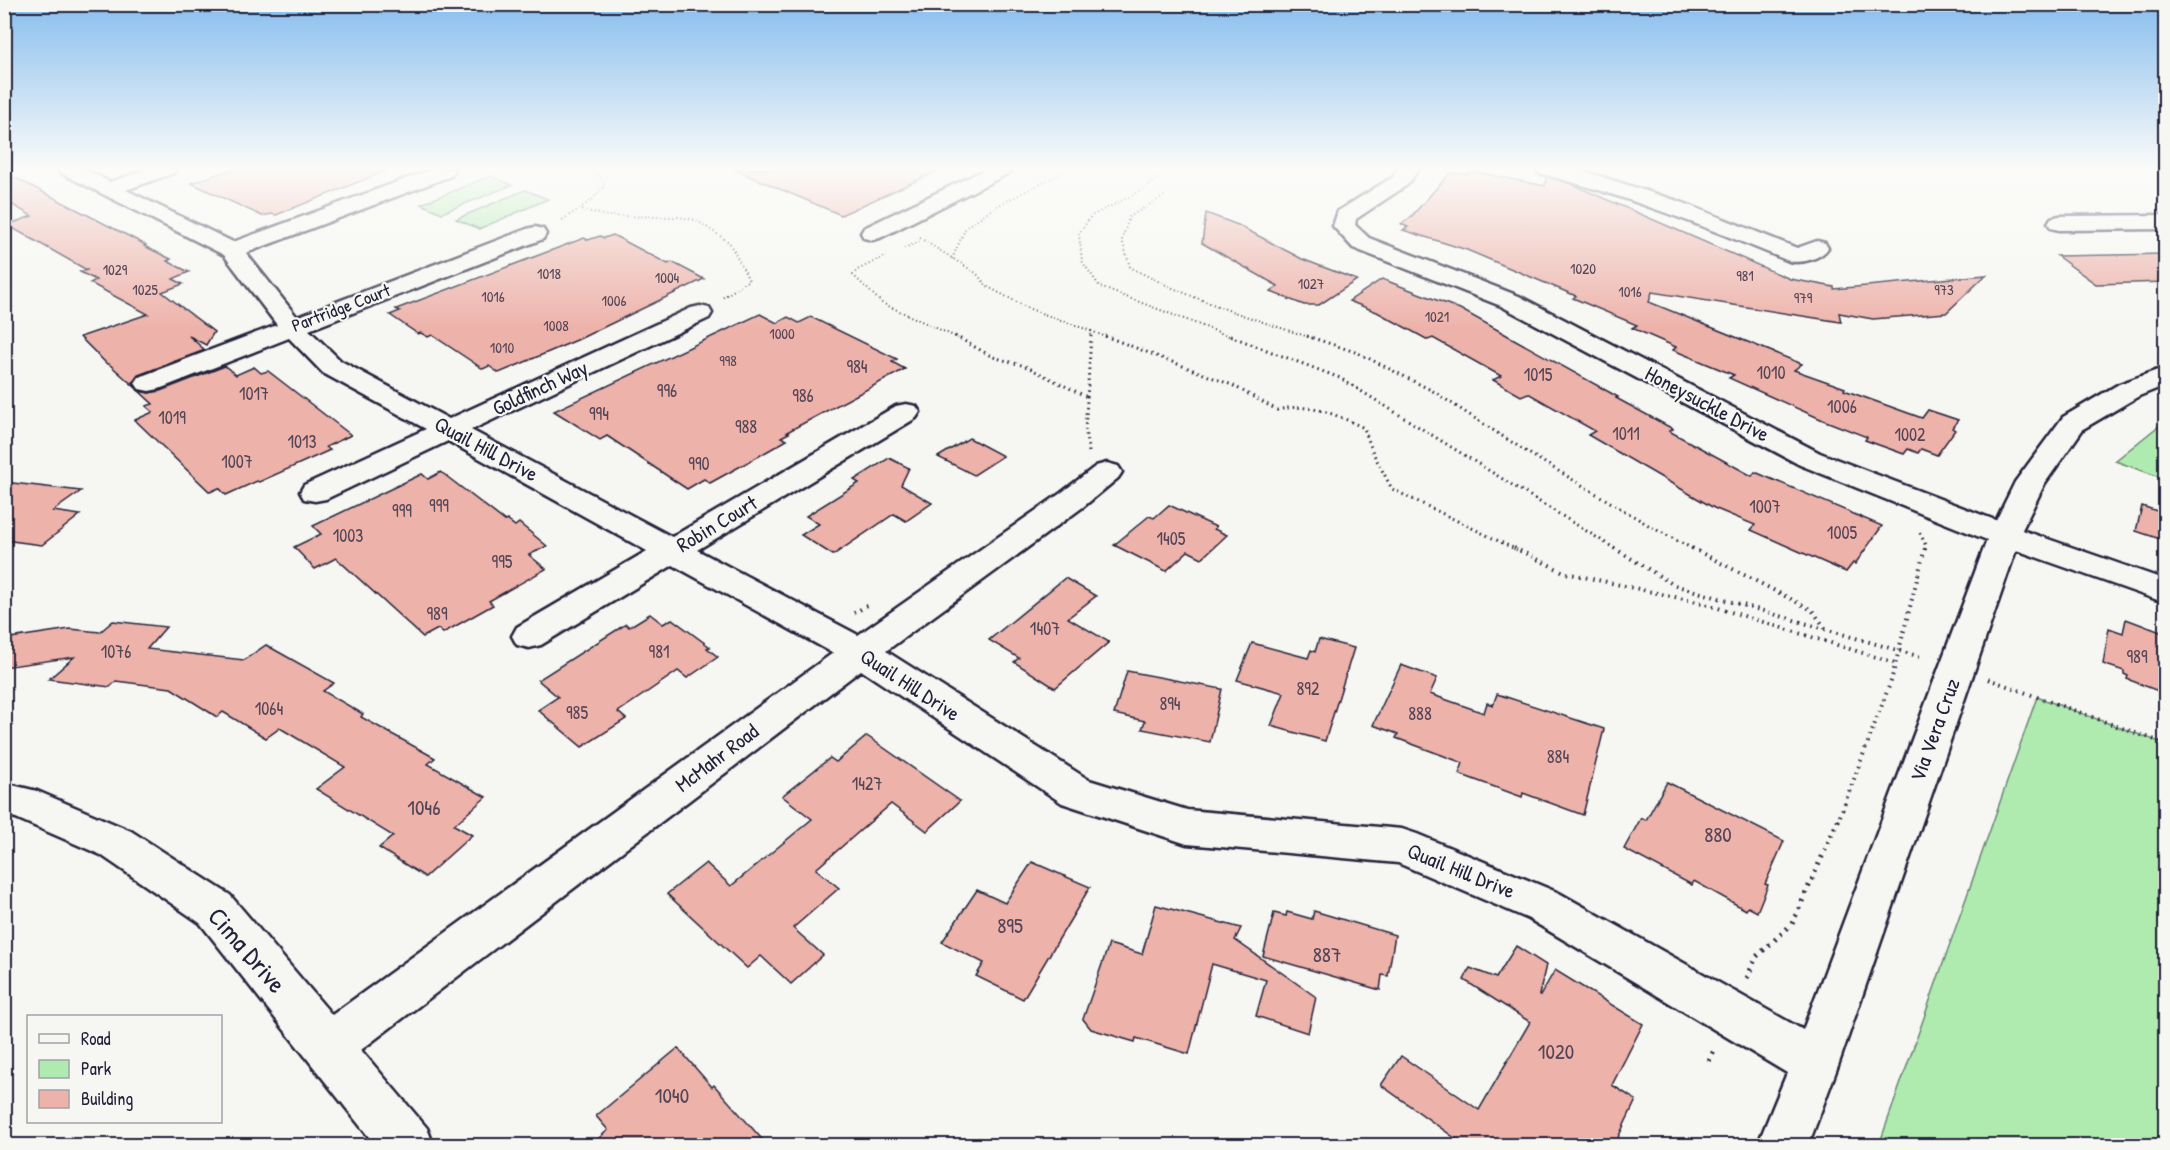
<svg xmlns="http://www.w3.org/2000/svg" width="2170" height="1150" font-family="'Patrick Hand',sans-serif">
<rect width="100%" height="100%" fill="#f6f6f2"/>
<filter id="ink" filterUnits="userSpaceOnUse"><feTurbulence type="fractalNoise" baseFrequency=".0167" numOctaves="2"/><feDisplacementMap in="SourceGraphic" scale="12" xChannelSelector="R" yChannelSelector="G"/><feConvolveMatrix kernelMatrix="1 2 1 2 8 2 1 2 1" color-interpolation-filters="sRGB"/></filter>
<g filter="url(#ink)">
<g fill="#afeaaf" stroke="#688675" stroke-width="1.5">
<path d="M490 176 512 185 442 213 421 204Z"/>
<path d="M525 190 548 199 479 229 456 219Z"/>
<path d="M2165 421V479L2115 461 2161 424Z"/>
<path d="M2037 697 2165 744V1145H1879Z"/>
</g>
<g fill="#edb2aa" stroke="#22223b" stroke-width="1.5">
<path d="M232 169H386V171L276 215 272 214 262 216 191 183Z"/>
<path d="M733 169H942L841 215Z"/>
<path d="M1471 171 1545 186 1546 177 1571 184 1790 279 1834 287V289L1986 275 1946 313 1873 319 1839 313 1841 322 1652 292 1649 302 1802 364 1794 370 1845 388 1844 390 1922 418 1928 410 1958 420 1952 428 1955 430 1937 455 1921 449 1918 453 1908 449 1904 454 1865 440 1867 437 1823 420 1729 378 1734 375 1673 350 1676 347 1632 328 1637 325 1573 298 1576 296 1467 250 1403 230 1408 227 1401 224 1410 218 1450 173 1468 174Z"/>
<path d="M4 172 146 245 144 246 171 259 167 261 189 272 173 279 183 284 162 292 214 332 206 345 189 336 205 350 138 375 133 382 136 388 109 364H107L80 337 148 314 90 283 96 280 80 272 87 270 7 225 32 216 4 200Z"/>
<path d="M1206 213 1238 225 1302 259 1357 280 1319 305H1304L1271 292 1278 286 1202 243Z"/>
<path d="M613 235 668 264 672 262 704 279 577 340 499 373 489 366 483 369 432 335 428 337 421 333 418 334 390 315 400 311 396 309 584 238 588 240 600 236 604 238Z"/>
<path d="M2166 254V282L2096 284 2057 256Z"/>
<path d="M1382 279 1460 309 1618 397 1616 398 1673 429 1669 431 1752 476 1755 472 1882 526 1855 564 1853 563 1846 572 1751 530 1755 525 1714 508 1588 435 1595 431 1528 393 1521 396 1493 380 1501 376 1433 338 1428 340 1377 312 1349 301Z"/>
<path d="M760 314 777 323 788 317 799 323 811 317 897 359 892 362 905 369 787 432 789 433 781 437 787 440 759 456 710 483 704 479 687 489 607 436 600 440 554 411Z"/>
<path d="M225 366 236 375 254 367 261 373 268 371 351 435 326 447 330 450 259 482 257 481 226 495 219 488 210 492 135 420 153 412 146 406 153 404 139 391 149 393 160 391Z"/>
<path d="M969 438 1003 456 974 475 938 457Z"/>
<path d="M889 458 909 468 901 485 932 503 906 521 894 514 833 555 801 535 819 524 806 516 859 483 854 480Z"/>
<path d="M441 472 505 521 507 520 515 526 519 523 547 546 529 555 546 569 489 601 493 605 443 633 438 629 423 637 336 558 315 569 294 547 321 534 313 526 422 474 428 479Z"/>
<path d="M4 482 81 491 53 511 80 515 42 545 4 540Z"/>
<path d="M1169 505 1216 527 1214 529 1227 535 1202 558 1188 551 1166 571 1114 545 1149 516 1154 518Z"/>
<path d="M2142 506 2166 514V541L2136 531Z"/>
<path d="M1065 578 1096 596 1068 618 1109 642 1055 688 1014 662 1019 658 989 640Z"/>
<path d="M650 614 663 624 672 619 710 647 707 648 718 657 687 678 678 671 618 712 626 719 582 747 538 710 558 697 538 680 626 624 629 627Z"/>
<path d="M2126 619 2166 634V694L2127 679 2128 676 2124 674V671L2103 664 2109 628 2123 633Z"/>
<path d="M113 621 166 627 147 649 244 660 266 645 334 683 323 691 363 714 361 717 435 758 428 764 486 797 454 825 472 835 425 877 379 848 393 836 316 789 345 767 280 728 266 738 223 712 217 717 171 688 116 681 110 687 49 679 74 657 4 667V639L70 629 100 632Z"/>
<path d="M1319 639 1354 648 1325 741 1271 726 1284 693 1237 680 1252 643 1308 658 1311 650 1315 652Z"/>
<path d="M1401 665 1437 678 1430 694 1484 713 1487 703 1493 705 1497 694 1604 729 1583 815 1523 793 1522 797 1459 774 1463 763 1396 738 1398 734 1373 725Z"/>
<path d="M1127 671 1222 689 1210 742 1142 729 1145 721 1114 714Z"/>
<path d="M867 736 960 801 927 831 891 804 816 869 839 888 793 928 823 955 791 984 761 956 747 968 667 894 706 863 731 886 812 819 782 796 830 758 836 762Z"/>
<path d="M1667 782 1784 841 1765 884 1768 885 1757 912 1748 907 1746 910 1694 881 1692 885 1624 849 1641 818 1646 820Z"/>
<path d="M1032 862 1090 887 1023 999 976 976 984 963 942 942 977 890 1005 903Z"/>
<path d="M1156 905 1241 928 1235 940 1316 997 1308 1033 1256 1016 1266 980 1212 964 1189 1054 1136 1038 1135 1042 1091 1029 1083 1019 1109 944 1142 954Z"/>
<path d="M1314 911 1395 935 1388 976 1382 975 1380 990 1263 956 1274 913 1286 916 1287 912 1312 919Z"/>
<path d="M1516 946 1546 965 1539 995 1540 996 1555 970 1643 1024 1612 1085 1636 1100 1614 1146H1466L1381 1085 1401 1056 1479 1110 1530 1022 1464 980 1470 968 1496 978Z"/>
<path d="M678 1048 712 1087 714 1085 768 1146H590L608 1130 596 1116Z"/>
</g>
<g fill="none" stroke-linecap="round" stroke-linejoin="round">
<g stroke="#22223b" stroke-width="5">
<g id="street">
<path d="M58 169H84L110 182 147 169H177L174 173 126 190 233 242 433 169H452L454 172 451 176 246 253 297 317 527 229 535 227 543 229 546 234 543 239 309 330 341 361 449 419 691 308 700 306 709 308 712 313 709 318 471 430 672 537 896 406 906 404 916 406 920 412 916 418 697 550 858 635 1061 493 1096 466 1107 463 1118 466 1122 472 1118 478 1083 507 886 651 1089 780 1187 810 1402 829 1417 834 1559 893 1803 1030 1987 540 1800 465 1501 306 1353 248 1333 226 1338 211 1393 177 1398 169H1419L1407 185 1356 219 1355 225 1369 238 1519 296 1820 453 2016 528 2166 580V603L2016 550 1839 1063 1808 1146H1757L1787 1073 1529 919 1398 863 1187 844 1062 803 861 670 361 1050 427 1128 434 1146H376L200 923 101 855 16 818 4 815V783L37 791 131 831 230 895 332 1015 833 653 673 565 541 645 529 648 517 645 512 636 517 627 647 551 448 441 326 499 315 501 304 499 300 492 304 485 426 429 323 373 289 338 159 389 149 391 139 389 135 383 139 377 277 325 224 255 61 173Z"/>
<path d="M986 169H1012L1009 173 880 238 872 240 864 238 861 233 864 228Z"/>
<path d="M1536 169H1573L1586 172 1681 202 1797 248 1817 241 1825 243 1828 248C1821 259 1801 264 1789 261 1706 227 1625 195 1539 173Z"/>
<path d="M2166 215V229L2059 230 2051 228 2048 223 2051 218 2059 216Z"/>
</g>
</g>
<g stroke="#22223b" stroke-width="5">
<path id="secondary" d="M2166 367V385L2139 396 2083 429 2045 483 2016 542 2005 545 1994 542 1989 535 2015 482 2063 417 2119 384Z"/>
</g>
<g stroke="#22223b" stroke-width="2" stroke-dasharray="1 3" stroke-linecap="butt">
<path d="M1173 169 1133 195 1091 216 1079 234 1082 261 1100 287 1234 338"/>
<path d="M1164 196 1129 217 1122 240 1130 267C1187 298 1250 318 1312 338"/>
<path d="M582 210 608 216 678 217 696 220 729 242 749 280 722 298"/>
<path d="M559 222 591 201 605 185 601 178 590 169"/>
<path d="M920 238 976 273 988 287 1030 309 1091 331V338"/>
<path d="M904 248 922 241"/>
<path d="M884 257 857 270 853 275 882 303 958 338"/>
<path d="M952 259 966 227 995 207 1069 169"/>
<path d="M1091 331 1109 338"/>
</g>
<g stroke="#22223b" stroke-width="3" stroke-dasharray="1.5 4" stroke-linecap="butt">
<path d="M955 336 993 357 1025 366 1087 397"/>
<path d="M1105 336 1232 385 1277 410C1309 402 1335 414 1364 428L1373 453 1392 489 1517 550"/>
<path d="M1230 336 1340 378 1617 550"/>
<path d="M1307 336 1358 353 1431 390 1530 454 1655 529 1695 550"/>
<path d="M1089 452 1085 431 1091 336"/>
<path d="M1920 533 1926 546 1925 550"/>
</g>
<g stroke="#22223b" stroke-width="4" stroke-dasharray="1.5 5" stroke-linecap="butt">
<path d="M1514 548 1566 573 1702 603 1895 663"/>
<path d="M1614 548 1674 585 1924 658"/>
<path d="M1692 548 1812 610 1826 629"/>
<path d="M854 613 868 605"/>
<path d="M1988 679 2166 744"/>
<path d="M1840 816 1891 681 1925 548"/>
</g>
<g stroke="#22223b" stroke-width="5" stroke-dasharray="2 6" stroke-linecap="butt">
<path d="M1747 978 1756 957 1792 924 1841 814"/>
<path d="M1709 1061 1714 1050"/>
</g>
<use href="#street" fill="#f6f6f2" fill-rule="evenodd"/>
<use href="#secondary" fill="#f6f6f2" fill-rule="evenodd"/>
</g>
</g>
<linearGradient id="sky" x2="0" y2="1"><stop stop-color="#88beee"/><stop offset="0.51" stop-color="#fbfbf9"/><stop offset="1" stop-color="#fbfbf9" stop-opacity="0"/></linearGradient>
<rect width="2170" height="330" fill="url(#sky)"/>
<g text-anchor="middle" stroke-width="4.5" stroke-linejoin="round" paint-order="stroke">
<g font-size="15" fill="#554657">
<text x="1583" y="274">1020</text>
<text x="115" y="275">1029</text>
<text x="549" y="279">1018</text>
<text x="1745" y="281">981</text>
<text x="667" y="283">1004</text>
<text x="1311" y="289">1027</text>
<text x="145" y="295">1025</text>
<text x="1944" y="295">973</text>
<text x="1630" y="297">1016</text>
<text x="493" y="302">1016</text>
<text x="1803" y="303">979</text>
<text x="614" y="306">1006</text>
<text x="1437" y="322">1021</text>
<text x="556" y="331">1008</text>
<text x="782" y="339">1000</text>
<text x="502" y="353">1010</text>
<text x="728" y="366">998</text>
</g>
<g font-size="18" fill="#22223b" stroke="#f6f6f2">
<text transform="translate(341 308) rotate(-21)" y="6">Partridge Court</text>
</g>
<g font-size="18" fill="#554657">
<text x="857" y="373">984</text>
<text x="1771" y="379">1010</text>
<text x="1538" y="381">1015</text>
<text x="667" y="397">996</text>
<text x="254" y="400">1017</text>
<text x="803" y="402">986</text>
<text x="1842" y="413">1006</text>
<text x="599" y="420">994</text>
<text x="172" y="424">1019</text>
<text x="746" y="433">988</text>
<text x="1626" y="440">1011</text>
<text x="1910" y="441">1002</text>
<text x="302" y="448">1013</text>
<text x="237" y="468">1007</text>
<text x="699" y="470">990</text>
<text x="439" y="512">999</text>
<text x="1765" y="513">1007</text>
<text x="402" y="517">999</text>
<text x="1842" y="539">1005</text>
<text x="348" y="542">1003</text>
<text x="1171" y="545">1405</text>
<text x="502" y="568">995</text>
<text x="437" y="620">989</text>
<text x="1045" y="635">1407</text>
<text x="116" y="658">1076</text>
<text x="659" y="658">981</text>
<text x="2137" y="663">989</text>
<text x="1308" y="695">892</text>
<text x="1170" y="710">894</text>
<text x="269" y="715">1064</text>
<text x="577" y="719">985</text>
<text x="1420" y="720">888</text>
<text x="1558" y="763">884</text>
<text x="867" y="790">1427</text>
</g>
<g font-size="21" fill="#22223b" stroke="#f6f6f2">
<text transform="translate(540 388) rotate(-25)" y="7">Goldfinch Way</text>
<text transform="translate(1707 404) rotate(28)" y="7">Honeysuckle Drive</text>
<text transform="translate(486 449) rotate(28)" y="7">Quail Hill Drive</text>
<text transform="translate(717 524) rotate(-31)" y="7">Robin Court</text>
<text transform="translate(910 685) rotate(33)" y="7">Quail Hill Drive</text>
<text transform="translate(1935 730) rotate(-70)" y="7">Via Vera Cruz</text>
<text transform="translate(717 758) rotate(-37)" y="7">McMahr Road</text>
<text transform="translate(1461 871) rotate(22)" y="7">Quail Hill Drive</text>
</g>
<g font-size="21" fill="#554657">
<text x="424" y="815">1046</text>
<text x="1718" y="842">880</text>
<text x="1010" y="933">895</text>
<text x="1327" y="962">887</text>
<text x="1556" y="1059">1020</text>
<text x="672" y="1103">1040</text>
</g>
<g font-size="26" fill="#22223b" stroke="#f6f6f2">
<text transform="translate(247 950) rotate(49)" y="9">Cima Drive</text>
</g>
</g>
<rect width="2170" height="1150" fill="none" stroke="#f6f6f2" stroke-width="24"/>
<rect x="12" y="12" width="2146" height="1126" fill="none" stroke="#22223b" stroke-width="2" filter="url(#ink)"/>
<rect x="27" y="1015" width="195" height="108" fill="#f6f6f2" stroke="#a1a1a9" stroke-width="1.5"/>
<rect x="39" y="1034" width="30" height="9" fill="#f6f6f2" stroke="#a1a1a9" stroke-width="1.5"/>
<text x="81" y="1045" font-size="18" fill="#22223b">Road</text>
<rect x="39" y="1060" width="30" height="18" fill="#afeaaf" stroke="#a1a1a9" stroke-width="1.5"/>
<text x="81" y="1075" font-size="18" fill="#22223b">Park</text>
<rect x="39" y="1090" width="30" height="18" fill="#edb2aa" stroke="#a1a1a9" stroke-width="1.5"/>
<text x="81" y="1105" font-size="18" fill="#22223b">Building</text>
</svg>
